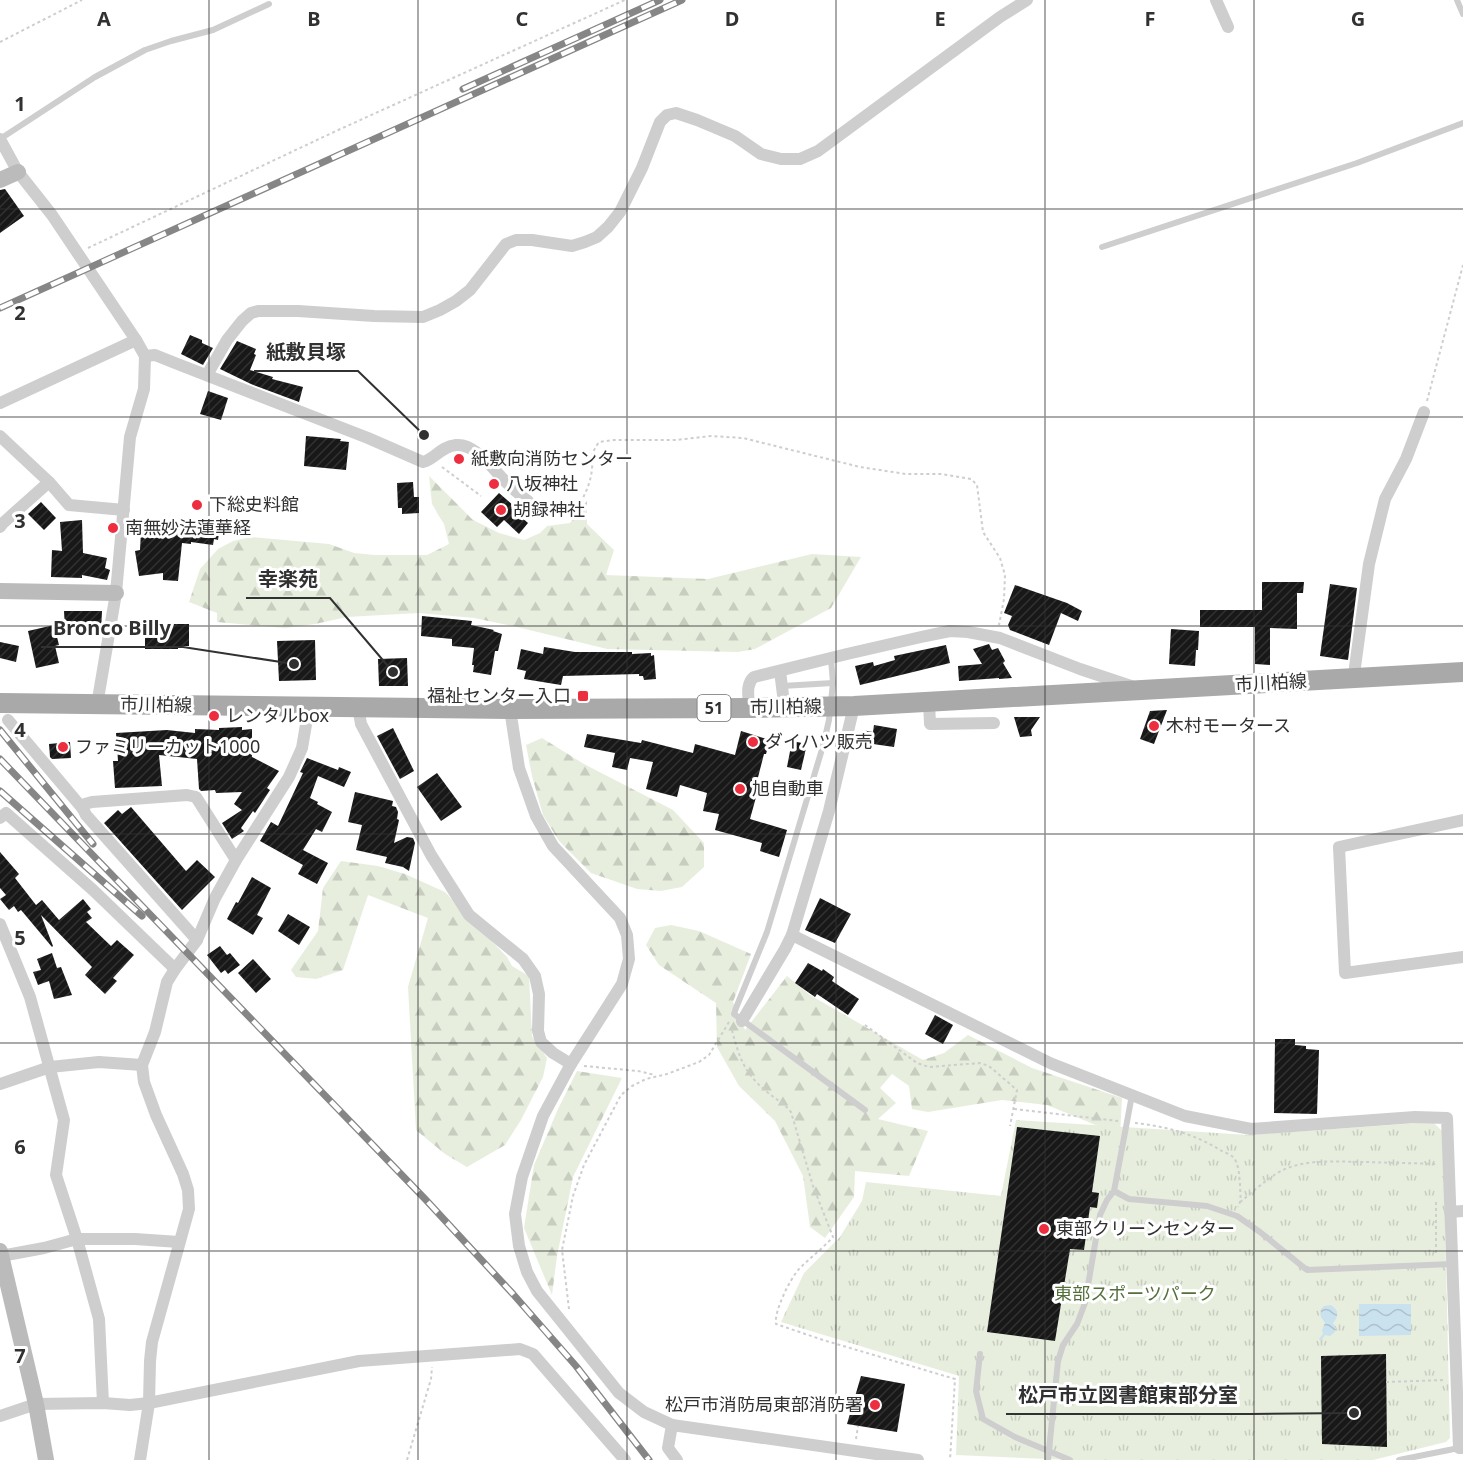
<svg xmlns="http://www.w3.org/2000/svg" width="1463" height="1460" font-family="'Noto Sans','Noto Sans JP',sans-serif">
<defs>
<pattern id="forest-firs" width="22" height="20" patternUnits="userSpaceOnUse" patternTransform="scale(1.5)"><rect width="22" height="20" fill="#e7eede"/><path d="M5 1l3.5 6h-7zM16 11l3.5 6h-7z" fill="#c7cdbf"/></pattern>
<pattern id="park-tufts" width="24" height="20" patternUnits="userSpaceOnUse" patternTransform="scale(1.5)"><rect width="24" height="20" fill="#e7eede"/><path d="M3 7l-1-3M5 7V3M7 7l1-3M15 17l-1-3M17 17v-4M19 17l1-3" fill="none" stroke="#c7cdbf"/></pattern>
<pattern id="water-waves" width="16" height="10" patternUnits="userSpaceOnUse" patternTransform="scale(1.5)"><rect width="16" height="10" fill="#cae1ee"/><path d="M0 5q4-4 8 0t8 0" fill="none" stroke="#aec2cd"/></pattern>
<pattern id="building-hatch" width="6" height="6" patternUnits="userSpaceOnUse" patternTransform="scale(1.5)"><rect width="6" height="6" fill="#181818"/><path d="M-1 1l2-2M0 6l6-6M5 7l2-2" fill="none" stroke="#313131"/></pattern>
</defs>
<rect width="100%" height="100%" fill="#fff"/>
<g fill="url(#forest-firs)">
<path d="M429 476 473 520 499 533 524 540 540 533 547 526 570 523 587 501V524L614 550 606 575 708 579 812 554 861 557 831 608 755 649 738 652 607 649 513 626 474 618 419 613 347 617 315 624 285 628 217 622V613L189 602 200 569 218 549 233 541 251 537 329 544 354 553 375 555H427L449 544 444 524 432 504Z"/>
<path d="M542 738 584 764 673 810 704 843V867L682 887 661 891 637 889 591 873 559 841 543 815 532 776 526 745Z"/>
<path d="M341 861 378 866 405 874 445 892 507 957 512 966 529 976 532 1036 547 1058 543 1077 521 1120 505 1145 467 1167 445 1154 416 1130 408 987 428 918 368 895 343 970 316 979 296 977 291 970 318 931 323 888Z"/>
<path d="M671 925 699 931 751 954 733 1002 745 1030 787 976 810 995 923 1060 944 1053 968 1035 1032 1068 1122 1098 1120 1135 1047 1105 1002 1100 928 1112 912 1109 909 1086 892 1074 880 1088 896 1103 878 1119 928 1131 909 1176 855 1171 854 1197 825 1238 810 1227 803 1176 775 1121 739 1086 717 1047 716 1003 659 965 646 945 655 928Z"/>
<path d="M577 1071 622 1078 573 1177 557 1256 552 1295 524 1228 534 1165 558 1109Z"/>
</g>
<path fill="url(#park-tufts)" d="M1016 1120 1248 1135 1433 1122 1443 1132 1450 1438 1446 1442 1373 1460H1070L956 1455 959 1376 781 1322 804 1273 840 1237 862 1201 866 1182 1001 1196Z"/>
<g fill="url(#water-waves)">
<path d="M1359 1304H1411V1335L1359 1336Z"/>
<path d="M1331 1305C1339 1310 1339 1316 1333 1323L1336 1328 1335 1332 1330 1336 1325 1335 1321 1341 1319 1339 1323 1334 1322 1330 1325 1323 1321 1317V1309L1324 1306Z"/>
</g>
<g fill="url(#building-hatch)">
<path d="M5 189 24 216 0 233V190Z"/>
<path d="M190 335 202 340V343L213 348 203 365 181 354Z"/>
<path d="M237 341 256 349 254 354 256 355 250 370 273 377 272 379 303 387 299 402 251 384 220 369Z"/>
<path d="M208 391 228 398 221 420 200 414Z"/>
<path d="M306 436 341 439 340 441 349 442 346 470 304 466Z"/>
<path d="M413 482 414 497H419V513L402 514V508H398L397 483Z"/>
<path d="M499 493 514 506 511 508 528 523 519 534 504 520 497 527 481 512Z"/>
<path d="M41 502 56 518 44 530 28 514Z"/>
<path d="M82 520 83 553 107 558 105 568 110 570 107 580 82 575V578L51 577 52 550 62 551 60 522Z"/>
<path d="M191 521 220 526 218 540 214 539 213 545 191 542V544L182 543 178 581 163 580V573L139 576 135 551 140 550 141 531 148 532V527L190 528Z"/>
<path d="M1262 582H1304L1303 593H1297V629L1270 628V665L1255 664V627H1200V610H1262Z"/>
<path d="M1330 584 1357 588 1348 660 1320 656Z"/>
<path d="M1015 585 1067 603 1082 611 1078 621 1061 613 1049 645 1010 630 1008 625 1012 616 1004 613Z"/>
<path d="M64 611H102L101 632H80V628L65 629Z"/>
<path d="M422 616 472 621 471 625 494 630 493 631 502 634 498 651H495L491 675 473 672 474 665H472L474 648 452 646V639L421 636Z"/>
<path d="M145 624H189V646H178V649H145Z"/>
<path d="M54 625 59 645 55 646 59 663 36 668 28 631Z"/>
<path d="M1171 629 1199 631 1198 650H1196L1195 666 1169 664Z"/>
<path d="M315 640 316 680 279 681 277 641Z"/>
<path d="M0 642 19 646 16 662 0 658Z"/>
<path d="M989 644 992 650 998 648 1005 661 1003 663 1012 678 999 679V678L959 681 958 666 982 664 973 649Z"/>
<path d="M946 645 950 663 860 685 855 666 873 662 874 666 895 660 894 656Z"/>
<path d="M544 647 575 652H632V654L651 653V656L654 655 656 679 644 680 643 676H639V674L563 676 561 685 524 679 526 671 517 669 521 649 543 654Z"/>
<path d="M407 658 408 686H379L378 659Z"/>
<path d="M1167 710 1154 744 1140 739 1150 711Z"/>
<path d="M1014 717H1040L1031 730 1032 736 1020 737Z"/>
<path d="M874 725 897 729 894 747 859 742 862 730 873 732Z"/>
<path d="M242 727V730L252 729V757L279 771 267 788 270 790 255 813 253 811 241 828 244 831 232 839 222 823 242 810 234 804 242 792 216 793 215 790 201 791 199 789 197 759 159 755 162 786 115 788 113 761H118L116 733 167 730 195 733V729L219 730V728Z"/>
<path d="M393 728 414 771 400 779 377 736Z"/>
<path d="M741 731 770 740 766 754H764L755 789 758 790 750 819 787 830 779 857 760 851 762 843 715 830 719 814 703 811 707 793 680 785 677 797 646 789 653 762 630 758 627 770 612 767 615 753 584 747 587 734 641 743 642 740 693 753 695 744 735 755Z"/>
<path d="M792 741 807 744 801 770 787 767Z"/>
<path d="M70 742 71 758 52 759 50 757 49 744Z"/>
<path d="M307 758 338 770 339 767 351 772 344 787 318 776 310 798 318 802 317 804 332 812 322 832 316 829 303 850 328 863 317 884 298 874 303 865 260 841 271 822 278 826 303 773 300 772Z"/>
<path d="M437 773 462 807 441 821 417 787Z"/>
<path d="M355 792 393 801 392 806 396 807 398 812 397 819 399 820 394 843 407 837 413 838 415 843 409 871 403 867 385 863 387 857 356 850 362 825 348 822Z"/>
<path d="M131 807 186 871 197 860 215 877 182 910 104 823 118 810 122 814Z"/>
<path d="M0 852 19 874 15 878 36 905 42 900 59 920 83 899 91 909 87 912 92 918 86 922 111 946 117 940 134 955 113 978 117 981 105 994 85 975 92 967 41 915 53 946 52 947 21 910 18 912 14 906 9 910 0 899 6 895 0 888Z"/>
<path d="M252 877 271 888 257 915 263 918 253 935 227 919 236 902 238 903Z"/>
<path d="M820 898 851 914 835 943 805 930Z"/>
<path d="M288 914 310 927 299 945 278 931Z"/>
<path d="M220 946 227 955 230 953 240 965 228 974 225 970 221 973 207 955Z"/>
<path d="M52 953 57 968 61 967 72 995 54 999 49 981 38 985 33 972 41 970 37 959Z"/>
<path d="M253 959 271 979 256 993 238 973Z"/>
<path d="M808 963 822 971 823 969 834 977 832 981 859 999 848 1015 817 994 815 997 795 983Z"/>
<path d="M935 1015 953 1025 943 1044 925 1034Z"/>
<path d="M1275 1039H1295V1045L1306 1046V1049L1319 1050 1317 1114 1274 1113Z"/>
<path d="M1017 1127 1100 1136 1092 1192 1099 1193 1097 1208 1090 1207 1084 1250 1070 1249 1055 1341 987 1332Z"/>
<path d="M1386 1354 1387 1447 1322 1444 1321 1356Z"/>
<path d="M861 1376 905 1384 897 1432 847 1424Z"/>
</g>
<g fill="none" stroke-linecap="round" stroke-linejoin="round">
<g stroke="#cecece" stroke-width="2" stroke-dasharray="3 3" stroke-linecap="butt">
<path d="M0 42 82 0"/>
<path d="M88 248 336 131 625 0"/>
<path d="M1427 401 1463 265"/>
<path d="M442 467 481 496"/>
<path d="M539 507 559 513 575 512C583 499 591 484 592 468 594 453 589 457 599 442L614 440H676L711 436 743 438 860 467 906 474H942L971 479 977 485 983 532 1000 558 1005 575 1004 599 999 625"/>
<path d="M865 1025 917 1063 929 1067 980 1063 989 1066 1017 1090 1010 1126"/>
<path d="M732 1030C739 1057 744 1073 766 1091 775 1099 784 1103 791 1112L813 1186 833 1237C823 1248 810 1258 799 1269 790 1279 774 1311 776 1324L823 1340 955 1379 950 1460"/>
<path d="M584 1066 638 1071 655 1075"/>
<path d="M1014 1109 1118 1121"/>
<path d="M1135 1123C1164 1126 1195 1134 1220 1150 1224 1152 1230 1154 1233 1157 1239 1163 1239 1176 1240 1184 1240 1192 1242 1200 1238 1207"/>
<path d="M1240 1202C1253 1192 1266 1179 1281 1171 1306 1158 1339 1162 1367 1162 1390 1163 1413 1163 1436 1164"/>
<path d="M1436 1202V1256"/>
<path d="M569 1309 562 1250 573 1196 584 1165 621 1095 632 1086 646 1079 667 1074 699 1062 709 1055 729 1022"/>
<path d="M1386 1382 1445 1380"/>
<path d="M856 1439 858 1426"/>
<path d="M407 1460 431 1379 432 1367"/>
</g>
<g stroke="#cecece" stroke-width="6">
<path d="M1457 0 1463 14"/>
<path d="M0 139 95 77 145 50 171 41 213 30 269 4"/>
<path d="M1102 247 1357 163 1463 123"/>
<path d="M833 683 829 720 823 746 767 932 736 1008 734 1014 865 1110"/>
<path d="M782 686 833 683 831 659"/>
<path d="M1114 1191 1129 1199 1207 1206 1237 1216 1260 1232 1307 1270 1452 1264"/>
<path d="M980 1354 976 1391 983 1419 1015 1437 1070 1460"/>
<path d="M1048 1460 1058 1361 1063 1345 1077 1324 1085 1303 1100 1215 1107 1200 1114 1191 1132 1095"/>
<path d="M1399 1460 1459 1448"/>
</g>
<g stroke="#cecece" stroke-width="12">
<path d="M1216 0 1228 27"/>
<path d="M0 139 18 172 52 215 136 340 145 356 144 389 130 437 116 593 97 705"/>
<path d="M145 356 155 355 175 363 368 438 423 462C435 459 440 447 456 445 476 443 494 471 507 483 514 490 522 496 529 502"/>
<path d="M207 375 227 340 242 321 251 313 258 311H298L374 316 423 317 440 310 456 301 470 290 506 244 516 240H532L572 246 585 242 597 237 608 227 620 212 642 168 660 122 667 115 676 113 697 120 735 136 761 154 781 159H800L818 151 1000 17 1027 0"/>
<path d="M0 403 136 340"/>
<path d="M0 436 49 482 69 505 124 510"/>
<path d="M0 527 3 523 49 482"/>
<path d="M780 671 783 695"/>
<path d="M1355 678V667L1369 564 1385 499 1406 459 1424 412"/>
<path d="M929 702 930 724 994 723"/>
<path d="M358 707 361 724 431 855 469 915 523 959 535 976 539 994 538 1031 541 1042 553 1053 571 1064"/>
<path d="M749 708C749 698 745 684 754 677L847 654 921 637 950 631 968 632 1000 638 1080 669 1131 686"/>
<path d="M510 709 519 768 536 816 553 846 620 918 627 935 629 959 622 984 571 1064 543 1116 522 1177 515 1214 519 1246 527 1272 537 1291 619 1393 644 1412 672 1425 918 1460"/>
<path d="M8 720 83 809"/>
<path d="M0 818 6 813 93 890 175 969"/>
<path d="M1463 820 1339 847 1345 973 1463 957"/>
<path d="M0 924 30 997 64 1120 56 1175 77 1239 99 1319 103 1403"/>
<path d="M792 935 1050 1063 1185 1116 1251 1129 1415 1117 1447 1118 1459 1448H1463"/>
<path d="M197 940 86 815 83 809 85 804 92 802 187 795 196 797 236 860"/>
<path d="M742 1021 785 949 792 935 829 811 854 706"/>
<path d="M0 1084 50 1067 99 1062 142 1065"/>
<path d="M1450 1212 1463 1211"/>
<path d="M1 1256 44 1248 77 1239H135L179 1242"/>
<path d="M0 1416 36 1404 103 1403 130 1405 149 1403 359 1361 520 1349 533 1354 625 1460"/>
<path d="M672 1425 668 1448 677 1460"/>
<path d="M140 1460 149 1403 150 1361 152 1342 189 1209 188 1190 183 1174 156 1115 144 1082 142 1065 155 1032 167 982 175 969 197 940 215 898 236 860 289 777 302 748 309 707"/>
</g>
<g stroke="#bbb" stroke-width="16">
<path d="M0 180 18 172"/>
<path d="M0 591 116 593"/>
<path d="M0 1251 36 1404 46 1460"/>
</g>
<path stroke="#a9a9a9" stroke-width="20" d="M0 703 510 709 749 708 854 706 1463 672"/>
<g stroke="#868686" stroke-width="7">
<g id="rail">
<path d="M463 89 660 0"/>
<path d="M0 308 682 0"/>
<path d="M0 730 93 844"/>
<path d="M0 759 426 1200 513 1294 576 1366 649 1460"/>
<path d="M0 791 142 916"/>
</g>
</g>
<use href="#rail" stroke="#fff" stroke-width="4.5" stroke-dasharray="14" stroke-linecap="butt"/>
</g>
<path fill="none" stroke="#313131" stroke-width="1.5" stroke-opacity="0.55" d="M209 0V1460M418 0V1460M627 0V1460M836 0V1460M1045 0V1460M1254 0V1460M0 209H1463M0 417H1463M0 626H1463M0 834H1463M0 1043H1463M0 1251H1463"/>
<g fill="#ed2e3f" stroke="#fff" stroke-width="2">
<circle cx="459" cy="459" r="6"/>
<circle cx="494" cy="484" r="6"/>
<circle cx="197" cy="505" r="6"/>
<circle cx="501" cy="510" r="6"/>
<circle cx="113" cy="528" r="6"/>
<rect x="577" y="690" width="12" height="12" rx="3"/>
<circle cx="214" cy="716" r="6"/>
<circle cx="1154" cy="726" r="6"/>
<circle cx="753" cy="742" r="6"/>
<circle cx="63" cy="747" r="6"/>
<circle cx="740" cy="789" r="6"/>
<circle cx="1044" cy="1229" r="6"/>
<circle cx="875" cy="1405" r="6"/>
</g>
<g text-anchor="middle" stroke-width="6" stroke-linejoin="round" paint-order="stroke">
<rect fill="#fff" stroke="#6f6f6f" stroke-width="1.5" x="697.5" y="695" width="33" height="26" rx="4.5"/>
<g font-size="16" font-weight="bold" fill="#313131">
<text x="714" y="714">51</text>
</g>
<g font-size="18" fill="#313131" stroke="#fff" text-anchor="start">
<text x="471" y="465">紙敷向消防センター</text>
<text x="506" y="490">八坂神社</text>
<text x="209" y="511">下総史料館</text>
<text x="513" y="516">胡録神社</text>
<text x="125" y="534">南無妙法蓮華経</text>
<text x="571" y="702" text-anchor="end">福祉センター入口</text>
<text x="226" y="722">レンタルbox</text>
<text x="1166" y="732">木村モータース</text>
<text x="765" y="748">ダイハツ販売</text>
<text x="75" y="753">ファミリーカット1000</text>
<text x="752" y="795">旭自動車</text>
<text x="1056" y="1235">東部クリーンセンター</text>
<text x="863" y="1411" text-anchor="end">松戸市消防局東部消防署</text>
</g>
<g font-size="18" fill="#313131" stroke="#fff">
<text transform="translate(1271 683) rotate(-3)" y="6">市川柏線</text>
<text transform="translate(156 705) rotate(1)" y="6">市川柏線</text>
<text transform="translate(786 707) rotate(-1)" y="6">市川柏線</text>
</g>
<g font-size="18" fill="#546f3b" stroke="#fff">
<text x="1135" y="1300">東部スポーツパーク</text>
</g>
</g>
<g font-size="20" text-anchor="middle" font-weight="bold" fill="#313131" stroke="#fff" stroke-width="6" stroke-linejoin="round" paint-order="stroke">
<text x="104" y="26">A</text>
<text x="314" y="26">B</text>
<text x="522" y="26">C</text>
<text x="732" y="26">D</text>
<text x="940" y="26">E</text>
<text x="1150" y="26">F</text>
<text x="1358" y="26">G</text>
<text x="20" y="111">1</text>
<text x="20" y="320">2</text>
<text x="20" y="528">3</text>
<text x="20" y="737">4</text>
<text x="20" y="945">5</text>
<text x="20" y="1154">6</text>
<text x="20" y="1363">7</text>
</g>
<path fill="none" stroke="#313131" stroke-width="2" d="M424 435L358 371H254M393 672L330 598H246M294 664L183 647H41M1354 1413L1250 1414H1006"/>
<g fill="#313131" stroke="#fff" stroke-width="2">
<circle cx="424" cy="435" r="6"/>
<circle cx="393" cy="672" r="6"/>
<circle cx="294" cy="664" r="6"/>
<circle cx="1354" cy="1413" r="6"/>
</g>
<g font-size="20" text-anchor="middle" font-weight="bold" fill="#313131" stroke="#fff" stroke-width="6" stroke-linejoin="round" paint-order="stroke">
<text x="306" y="359">紙敷貝塚</text>
<text x="288" y="586">幸楽苑</text>
<text x="112" y="635">Bronco Billy</text>
<text x="1128" y="1402">松戸市立図書館東部分室</text>
</g>
</svg>
